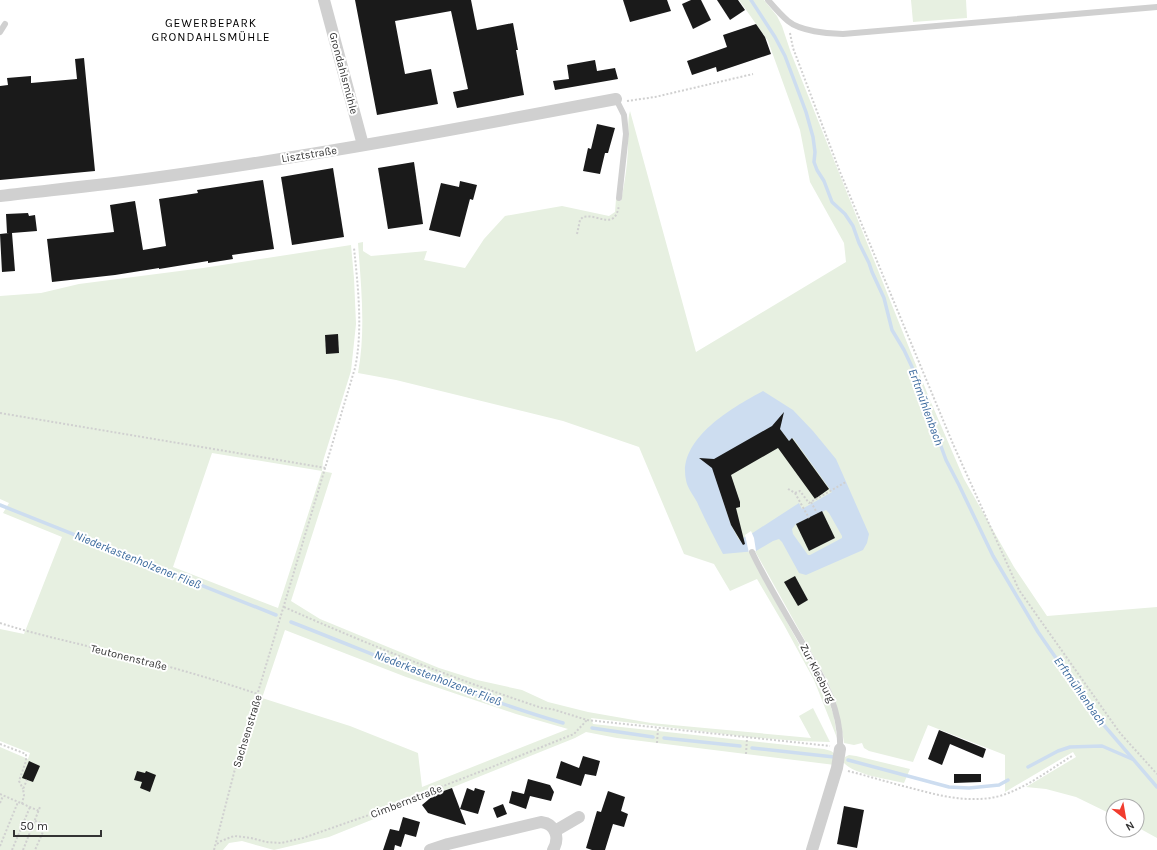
<svg xmlns="http://www.w3.org/2000/svg" width="1157" height="850" font-family="Karla,sans-serif">
<rect width="100%" height="100%" fill="#fff"/>
<g fill="#e7f0e1" fill-rule="evenodd">
<path d="M739 0H764L777 16 782 26 791 53 930 400 964 479 1014 567 1047 616 1157 607V838L1137 827V806H1113V815L1076 797 1046 789 1026 787 1076 757 1073 752 1005 792V755L928 725 913 762 869 751 864 748 862 743 854 745 844 743C841 721 836 701 827 680L755 551 751 552 756 566 825 691 834 716 837 738 814 680 784 625 757 579 730 591 714 564 684 554 639 447 563 421 396 380 358 373C366 330 361 286 358 243L363 242V251L371 256 427 251 424 260 465 268 484 239 505 216 562 206 609 216 615 212 616 199 621 201C625 181 628 162 628 142 629 132 627 121 630 111L696 352 846 262 844 243 810 182 800 130 768 41Z"/>
<path d="M911 0H966L967 18 913 22Z"/>
<path d="M351 245 354 278 356 324 351 371 323 461 322 471 332 473 291 601 320 619 439 668 477 680 522 690 548 702 588 712 651 723 811 738 799 716 813 708 830 742 798 741 749 737 591 718 593 724 824 749 831 751 835 754V765L617 738 586 732 575 738 329 837 274 850 242 841 229 843 223 850H0V747L28 759 30 753 0 741V629L24 634 62 537 3 513 9 503 0 499V296L41 293 79 284 203 268ZM212 453 322 471 278 608 173 567ZM285 630 406 677 516 714 568 729 422 787 418 753 350 726 262 698Z"/>
<path d="M849 755 856 756 910 769 904 783C888 779 854 775 843 762L845 757Z"/>
</g>
<path fill="#cdddf0" fill-rule="evenodd" d="M763 391 793 410 813 431 836 459 869 534 867 543 863 550 806 575 799 573 782 542 779 539 773 541 756 551 723 554C714 537 705 520 697 502 693 495 687 487 686 480 677 439 733 407 763 391ZM781 423V424L779 428 789 441 793 438 832 492 802 509 799 503 751 534 739 540 731 525 712 466 708 464ZM826 510 829 513 842 536V538L810 555H808L793 534 792 529 796 524Z"/>
<path fill="#fff" d="M751 531 754 538 756 551 749 553 745 535Z"/>
<g fill="none" stroke-linecap="round" stroke-linejoin="round">
<g stroke="#cdddf0" stroke-width="3.5">
<path d="M751 0 775 37 785 56 806 112 813 137 815 152 814 162 817 170 824 181 832 202 845 214 853 226 859 243 869 263 872 272 884 298 892 330 904 350 912 367 946 460 959 485 993 556 1038 632 1067 674 1102 723 1157 787"/>
<path d="M0 505 276 615"/>
<path d="M291 622C381 657 470 696 563 723"/>
<path d="M592 728 653 737"/>
<path d="M664 738 740 746"/>
<path d="M752 748 834 757"/>
<path d="M848 760 949 787 969 788 999 785 1008 780"/>
<path d="M1028 767 1058 751 1070 747 1102 746 1132 759"/>
</g>
</g>
<g fill="#1a1a1a">
<path d="M355 0H471L477 30 513 23 518 50H516L524 95 457 108 453 92 468 89 451 11 395 21 405 74 431 69 438 104 377 115Z"/>
<path d="M623 0H667L671 11 630 22Z"/>
<path d="M691 0H701L711 20 693 29 682 4Z"/>
<path d="M717 0H738L745 10 730 20Z"/>
<path d="M756 24 765 37 771 54 717 72 716 67 692 75 687 61 727 47 723 35Z"/>
<path d="M84 58 95 171 0 180V86L8 85 7 78 31 76V83L77 79 75 59Z"/>
<path d="M595 60 597 71 615 68 618 79 555 90 553 81 569 79 567 65Z"/>
<path d="M597 124 615 128 608 153H605L600 174 583 171 588 148 591 149Z"/>
<path d="M414 162 423 224 388 229 378 168Z"/>
<path d="M333 168 344 237 292 245 281 177Z"/>
<path d="M263 180 274 249 232 255 233 259 208 263V261L159 269V268L115 275 52 282 47 239 114 232 110 205 135 201 143 250 166 246 159 199 198 193 197 190Z"/>
<path d="M460 181 477 185 473 200 470 199 460 237 429 230 441 183 459 187Z"/>
<path d="M28 213 29 216 35 215 37 231 12 233 15 271 2 272 0 234 9 233H7L6 214Z"/>
<path d="M338 334 339 353 326 354 325 335Z"/>
<path d="M784 412 780 429 789 441 792 438 829 489 815 499 778 448 731 475 740 502V507L736 508 745 544 743 545 731 525 712 468 699 458 714 459 772 426Z"/>
<path d="M822 511 835 538 809 551 796 524Z"/>
<path d="M795 576 808 600 798 606 784 582Z"/>
<path d="M939 730 986 749 983 758 950 744 942 765 928 759Z"/>
<path d="M583 756 600 761 596 776 585 774 581 786 556 778 561 761 579 768Z"/>
<path d="M29 761 40 766 33 782 22 778Z"/>
<path d="M137 771 145 773 146 771 156 775 150 792 140 788 142 782 134 780Z"/>
<path d="M954 774H981V782L954 783Z"/>
<path d="M528 779 550 785 554 792 551 801 530 796 526 809 509 803 512 791 524 794Z"/>
<path d="M452 788 466 825 428 813 422 805 435 794Z"/>
<path d="M467 788 474 791 475 788 485 791 478 814 460 809Z"/>
<path d="M608 791 625 797 621 811 628 814 624 827 613 824 605 850H592L586 848 597 811 601 812Z"/>
<path d="M503 804 507 814 497 818 493 808Z"/>
<path d="M844 806 864 810 857 848 837 844Z"/>
<path d="M403 817 420 822 416 837 405 834 401 847 395 845 394 850H383L390 829 399 831Z"/>
</g>
<g fill="none" stroke-linecap="round" stroke-linejoin="round">
<g stroke="#d0d0d0" stroke-width="2" stroke-dasharray="2 2" stroke-linecap="butt">
<path d="M790 33 793 48 840 172 953 444 1019 590 1120 733 1157 774"/>
<path d="M627 101 655 97 753 74"/>
<path d="M577 234 580 220 583 217C598 213 615 232 619 205"/>
<path d="M0 413 326 468"/>
<path d="M788 489 795 493 809 518"/>
<path d="M795 493 800 491 809 503 846 482"/>
<path d="M811 502 817 513"/>
<path d="M284 607C369 645 454 679 542 708L552 709 587 720 830 746"/>
<path d="M0 623C34 634 68 641 103 650 155 662 207 677 258 694"/>
<path d="M657 743 658 728"/>
<path d="M0 744 26 754V761L19 781 23 789"/>
<path d="M746 754 747 738"/>
<path d="M848 771C868 776 887 782 907 787 937 795 968 804 1000 796 1026 788 1049 770 1072 756"/>
<path d="M0 794 39 811"/>
<path d="M0 803 3 796"/>
<path d="M22 804 24 795 23 789 27 780"/>
<path d="M35 821 46 825 35 850"/>
<path d="M217 844 221 841 234 836 251 838 266 842 281 843 303 838 369 815 492 767 574 734 587 720"/>
<path d="M0 846 18 802"/>
<path d="M12 850 30 807"/>
<path d="M23 850 40 807"/>
<path d="M214 850 235 769 355 368C363 331 358 286 354 248"/>
</g>
<g stroke="#d0d0d0" stroke-width="6">
<path d="M768 0C774 7 781 15 788 21 800 31 828 34 843 34L1157 7"/>
<path d="M0 32 5 24"/>
<path d="M616 99 624 115 626 134 619 198"/>
<path d="M752 552C767 584 788 617 806 649 824 679 842 712 840 749"/>
</g>
<g stroke="#d0d0d0" stroke-width="12">
<path d="M324 0 363 145"/>
<path d="M0 196C51 190 102 185 153 178 308 157 462 128 616 99"/>
<path d="M555 831 579 817"/>
<path d="M430 850 448 844 541 822C556 824 560 838 553 850"/>
<path d="M812 850 837 768 840 749"/>
</g>
</g>
<g text-anchor="middle" stroke-width="4" stroke-linejoin="round" paint-order="stroke">
<g font-size="11" fill="#333" stroke="#fff">
<text transform="translate(344 73) rotate(75)" y="4">Grondahlsmühle</text>
<text transform="translate(309 154) rotate(-9)" y="4">Lisztstraße</text>
<text transform="translate(129 657) rotate(14)" y="4">Teutonenstraße</text>
<text transform="translate(818 673) rotate(63)" y="4">Zur Kleeburg</text>
<text transform="translate(247 731) rotate(-73)" y="4">Sachsenstraße</text>
<text transform="translate(406 801) rotate(-21)" y="4">Cimbernstraße</text>
</g>
<g font-size="12" letter-spacing="1" fill="#000" stroke="#fff">
<text x="211" y="27">GEWERBEPARK<tspan x="211" dy="14">GRONDAHLSMÜHLE</tspan></text>
</g>
<g font-size="12" font-style="italic" fill="#39689c" stroke="#fff">
<text transform="translate(926 407) rotate(70)" y="4">Erftmühlenbach</text>
<text transform="translate(138 560) rotate(22)" y="4">Niederkastenholzener Fließ</text>
<text transform="translate(438 678) rotate(21)" y="4">Niederkastenholzener Fließ</text>
<text transform="translate(1080 691) rotate(55)" y="4">Erftmühlenbach</text>
</g>
</g>
<g transform="translate(1125 818) rotate(149)"><circle r="19" fill="#ffffff" stroke="#adadad"/>
<path d="M0-3L7 15L0 10L-7 15Z" fill="#f13c2e"/>
<text y="-6" font-size="11" font-weight="bold" text-anchor="middle" fill="#333333">N</text>
</g>
<path d="M14 830v6h87v-6" fill="none" stroke="#333333" stroke-width="2"/>
<text x="20" y="830" font-size="12" fill="#333333" stroke="#ffffff" stroke-width="3" paint-order="stroke">50 m</text>
</svg>
